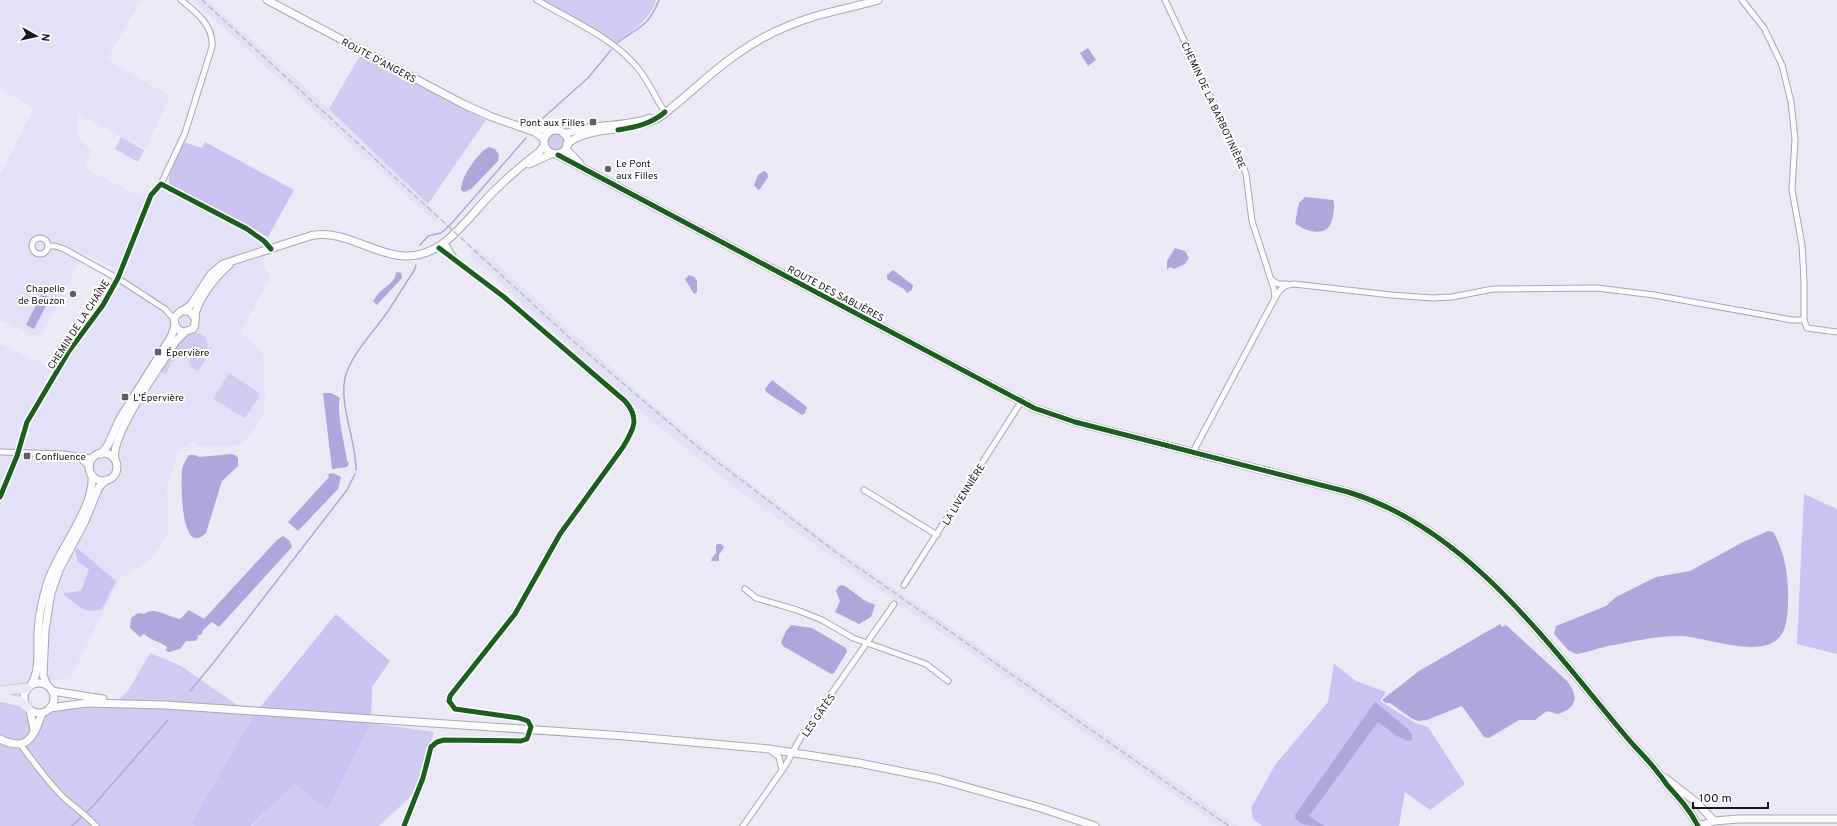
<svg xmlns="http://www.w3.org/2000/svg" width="1837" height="826" font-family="Overpass,sans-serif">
<rect width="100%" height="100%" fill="#eae9f5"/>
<g fill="#e3e1f7">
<path d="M0 0H141L107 60 170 96 146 149 78 114 77 134 86 146 92 150 85 169 139 196 152 188 169 184 268 237 272 253 262 260 270 278 240 332 263 352 265 400 263 415 255 429 241 444 238 445 200 447 193 441 179 451 167 486 169 533 150 560 120 578 70 679 0 684V344L48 366 76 332 103 292 115 268 84 253 40 338 0 320V175L34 108 0 89Z"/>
<path d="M193 0H207L329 109 440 216 435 221Z"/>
<path d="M475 248 481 250 654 406 746 480 836 548 1238 826H1219L839 562 742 493 642 413 471 256 470 253Z"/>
</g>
<g fill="#d0cbf0">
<path d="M543 0H656C650 21 631 32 614 44L582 21Z"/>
<path d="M361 54 486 120 428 204 329 109Z"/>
<circle cx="556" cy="143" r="9"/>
<path d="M121 137 144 150 138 162 115 149Z"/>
<path d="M192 333H199L206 338 208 348 212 347V349L186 350 173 362 172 361 166 374 162 373V367L184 335Z"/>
<path d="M196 355 206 359 198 371 191 367 189 362 191 358Z"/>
<path d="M229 373 259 393V397L245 418 213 399Z"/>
<path d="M150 653 181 666 253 716 191 823 195 826H0V744C5 745 11 748 16 748 33 748 39 727 46 715L63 708 119 707 120 698 128 691Z"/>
<path d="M0 702C19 705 32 708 30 731L23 739 11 740 0 735Z"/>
<path d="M371 723 434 732 417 786 410 797 379 826H252L295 784 327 811Z"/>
</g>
<g fill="#cac2f0">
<path d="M183 142 202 148 205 142 294 190 268 237 169 184V176Z"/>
<path d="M1804 494 1837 509V654L1797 644Z"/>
<path d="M77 548 116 581 102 609C84 614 79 606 64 595V593L81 591 89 569 78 562 75 550Z"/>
<path d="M336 614 390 661 372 687 371 723 327 811 295 784 251 826H195L191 823 253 716Z"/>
<path d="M1334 664 1356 681 1386 692 1380 701 1415 723 1428 727 1465 784 1430 810 1405 792 1399 826H1262L1253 819 1251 808 1275 765 1328 702Z"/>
</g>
<g fill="#b0a6dc">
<path d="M1088 48 1096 60 1088 66 1080 53Z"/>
<path d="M489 147 495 149 499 155 498 161 471 189 464 192 461 190C460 178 478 152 489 147Z"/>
<path d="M764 171 767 173 768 177 760 189 758 190 754 185 758 175Z"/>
<path d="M1305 197 1333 200C1335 206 1334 209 1333 216 1332 219 1331 225 1328 228 1319 236 1303 230 1295 223L1299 203Z"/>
<path d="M1175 248 1185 251 1189 258 1185 264 1174 269 1170 267 1167 270V261Z"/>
<path d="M893 270 913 285 912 290 907 293 904 289 887 279V275Z"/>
<path d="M396 272 401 273 402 278 377 305 373 301C375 299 377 295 379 293 385 286 396 282 396 272Z"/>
<path d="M689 275 694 277 697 281V292L694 294 685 279Z"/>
<path d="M42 293 50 298 34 329 26 325Z"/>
<path d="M772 380 807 407 805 413 802 415 766 392 765 389Z"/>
<path d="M323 393H331L340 398C336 412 345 445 347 461L349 463 347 467 332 469Z"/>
<path d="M231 454 235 455 238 458V466L222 481 206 533C180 559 181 481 182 470 183 464 186 460 189 455H195L199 457Z"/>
<path d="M333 473 341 477 338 489 298 531 288 522 329 477 328 474Z"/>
<path d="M1768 531 1773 532C1785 551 1789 579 1788 602 1788 611 1787 623 1783 632 1768 663 1705 636 1680 636 1656 636 1631 642 1608 646 1597 648 1587 653 1576 654L1568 650 1554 634 1556 626 1606 606 1616 597 1656 577 1690 571 1743 542Z"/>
<path d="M283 536 290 541 292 547 219 627 212 622 203 630 202 634 197 636 198 638 195 641H186L180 649 169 652 166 651 167 647C159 641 152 641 144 634L140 637 130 628 131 618 138 613 144 614C155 606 167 617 180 619L189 610 204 619 277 540Z"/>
<path d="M718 544H721L724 547 719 555V561H711L712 558 716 553V545Z"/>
<path d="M841 585 845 586 864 600 875 605 871 617 859 624 835 612 840 601 836 591 838 587Z"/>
<path d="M1500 624 1502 627 1506 625 1567 681C1579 696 1577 708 1558 714L1547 711 1535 720H1519L1489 738 1484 737 1462 706 1427 720 1418 721 1411 718 1390 703H1386L1382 700 1419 671Z"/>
<path d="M791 625 812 628 846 648 847 652 834 673 831 674 783 646 781 642 786 631Z"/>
<path d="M1375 702 1408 729 1412 735V740L1408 741 1397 736 1378 722 1309 816 1324 826C1315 826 1295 826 1295 815Z"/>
</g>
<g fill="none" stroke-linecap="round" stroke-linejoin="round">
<g stroke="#b0a6dc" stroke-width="1.5">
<path d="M617 43C638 27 648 28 659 0"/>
<path d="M543 118 588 78 611 50"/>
<path d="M420 245 428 236 441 233 451 224 526 138"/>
<path d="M356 470C356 441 342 413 344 385 345 361 372 334 386 314 396 300 404 285 414 271L416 265"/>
<path d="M190 691 214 662 347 490 355 474"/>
<path d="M72 826 93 806 168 720"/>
</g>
<g stroke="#a8a7b0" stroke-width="7">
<g id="street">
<path d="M537 0C569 19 613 38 636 66 648 79 655 98 665 112"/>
<path d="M1165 0 1242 163 1246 174 1252 221 1274 289 1275 298 1193 452"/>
<path d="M1742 0 1764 28 1782 65 1791 102 1795 139 1792 190 1802 245 1804 280V320"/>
<path d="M161 184 185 133 212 47C214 26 196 12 181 0"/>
<circle cx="40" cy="246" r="8"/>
<path d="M445 243 453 256"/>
<path d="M48 246H55L64 249 122 281 165 309 174 319"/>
<path d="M1271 279 1278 284H1286"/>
<path d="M1275 298C1280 289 1283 285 1294 284L1391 295 1433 298 1452 297 1493 289 1597 288 1654 295 1792 320H1804"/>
<path d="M1804 320 1807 328 1837 332"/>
<path d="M0 452 65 454 79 457 93 458"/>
<path d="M79 457 90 468"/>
<path d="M864 490 937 535"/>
<path d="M904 585 1021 402"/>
<path d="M745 589 756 598 797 610 822 620 853 638 926 664 948 681"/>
<path d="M20 744C34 762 47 781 63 797 74 807 86 815 96 826"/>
<path d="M770 750 779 757 782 770"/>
<path d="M404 826 423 778 431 747 437 742 444 740 521 741 527 739 531 727 528 721 519 718 455 709 449 701 450 696 515 614 560 534 623 447C634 429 640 418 625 401L504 297 439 248"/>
<path d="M743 826 785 766 801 737 894 604"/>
</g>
</g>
<g stroke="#a8a7b0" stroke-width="9">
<g id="secondary">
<path d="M267 0 463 104 492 117 535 132 544 139"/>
<path d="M529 125 549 131"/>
<circle cx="556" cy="142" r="12"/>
<path d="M564 134C593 123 623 128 650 118"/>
<path d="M567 144C589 125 627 133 654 120 662 117 669 110 676 104 697 87 717 67 740 52 763 36 789 24 816 16 837 10 858 6 878 0"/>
<path d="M566 149 580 164"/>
<path d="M558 155 1034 408 1075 422 1348 492C1467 528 1547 643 1624 734 1635 748 1648 759 1658 773 1662 777 1664 781 1667 785 1679 798 1690 810 1698 826"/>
<path d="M529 164 551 154"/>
<path d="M184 310 191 305 211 274 223 264 310 236C341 229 366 250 396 255 440 263 464 222 491 194 506 179 522 165 539 152L544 146"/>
<path d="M195 318 189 311H181L175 317C173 324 176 330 183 332L193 329C197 323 194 317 196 311 201 295 217 275 229 265"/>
<circle cx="103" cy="467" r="14"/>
<path d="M101 454 108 445 119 420 171 337 175 326"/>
<path d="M115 460C109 436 162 364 176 341L185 332"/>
<circle cx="39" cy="698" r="15"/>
<path d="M31 685C41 669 37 649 38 631 39 614 43 597 48 581 59 549 95 507 92 475"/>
<path d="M47 685 43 675 45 630 51 593 59 570 85 521 99 487 106 480"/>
<path d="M52 691 103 699"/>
<path d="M50 708 86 703 165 705 625 736 769 749 859 763 938 779 1041 808 1095 826"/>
<path d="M30 710 34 730"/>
<path d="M0 739C28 753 34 736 42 713"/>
<path d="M1665 778 1696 802 1714 821"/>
<path d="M1699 826 1714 821 1738 819H1837"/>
</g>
</g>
<g stroke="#c9c8ce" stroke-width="11">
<g id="highway">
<path d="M0 691 27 688"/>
<path d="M0 697 21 702 27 707"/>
</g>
</g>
<use href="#street" stroke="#fcfcfe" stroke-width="5"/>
<use href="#secondary" stroke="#fcfcfe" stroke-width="7"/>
<use href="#highway" stroke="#ebe9f3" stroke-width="9"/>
<path stroke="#bebdc0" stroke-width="1.5" stroke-dasharray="6 3" stroke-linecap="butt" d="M202 0 572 340 699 448 833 550 1229 826"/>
<g stroke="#fff" stroke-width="8">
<g id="cycleway">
<path d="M618 130C636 127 651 124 665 112"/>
<path d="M558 155 1034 408 1075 422 1348 492C1467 528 1547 643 1624 734 1635 748 1648 759 1658 773 1662 777 1664 781 1667 785 1679 798 1690 810 1698 826"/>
<path d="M0 497 17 456 27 422 69 351 103 305 118 278 151 195 161 184 247 229 264 241 271 249"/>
<path d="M404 826 423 778 431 747 437 742 444 740 521 741 527 739 531 727 528 721 519 718 455 709 449 701 450 696 515 614 560 534 623 447C634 429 640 418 625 401L504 297 439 248"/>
</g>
</g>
<use href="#cycleway" stroke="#1b5e20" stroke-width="5"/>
</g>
<g fill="#605f68" stroke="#fff" stroke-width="1.5">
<rect x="589" y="118" width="8" height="8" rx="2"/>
<circle cx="608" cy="169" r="4"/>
<circle cx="73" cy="294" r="4"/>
<rect x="154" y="348" width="8" height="8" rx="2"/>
<rect x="121" y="393" width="8" height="8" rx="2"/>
<rect x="23" y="452" width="8" height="8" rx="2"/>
</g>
<g text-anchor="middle" stroke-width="4" stroke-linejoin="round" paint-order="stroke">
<g font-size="10" fill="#16151c" stroke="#fff">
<text transform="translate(379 60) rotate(28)" y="4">ROUTE D'ANGERS</text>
<text transform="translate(1214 105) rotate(65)" y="4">CHEMIN DE LA BARBOTINIÈRE</text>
<text transform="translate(836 293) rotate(28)" y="4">ROUTE DES SABLIÈRES</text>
<text transform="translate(78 324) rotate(-57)" y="4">CHEMIN DE LA CHAÎNE</text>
<text transform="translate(963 494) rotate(-58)" y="4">LA LIVENNIÈRE</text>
<text transform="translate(818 715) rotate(-55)" y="4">LES GÂTÈS</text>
</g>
<g font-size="10" fill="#16151c" stroke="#fff" text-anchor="start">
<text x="585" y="126" text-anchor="end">Pont aux Filles</text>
<text x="616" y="167">Le Pont<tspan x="616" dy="12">aux Filles</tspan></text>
<text x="65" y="292" text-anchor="end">Chapelle<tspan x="65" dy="12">de Beuzon</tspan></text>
<text x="166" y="356">Épervière</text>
<text x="133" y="401">L'Épervière</text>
<text x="35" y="460">Confluence</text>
</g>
</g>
<g transform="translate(36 36) rotate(98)" stroke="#ffffff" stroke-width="3" paint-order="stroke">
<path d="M0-3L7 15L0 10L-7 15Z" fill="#16151c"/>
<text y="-6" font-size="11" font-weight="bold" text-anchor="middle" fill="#16151c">N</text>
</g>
<path d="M1693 802v6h75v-6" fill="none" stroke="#16151c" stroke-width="2"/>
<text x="1699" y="802" font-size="12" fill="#16151c" stroke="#ffffff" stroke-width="3" paint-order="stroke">100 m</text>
</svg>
